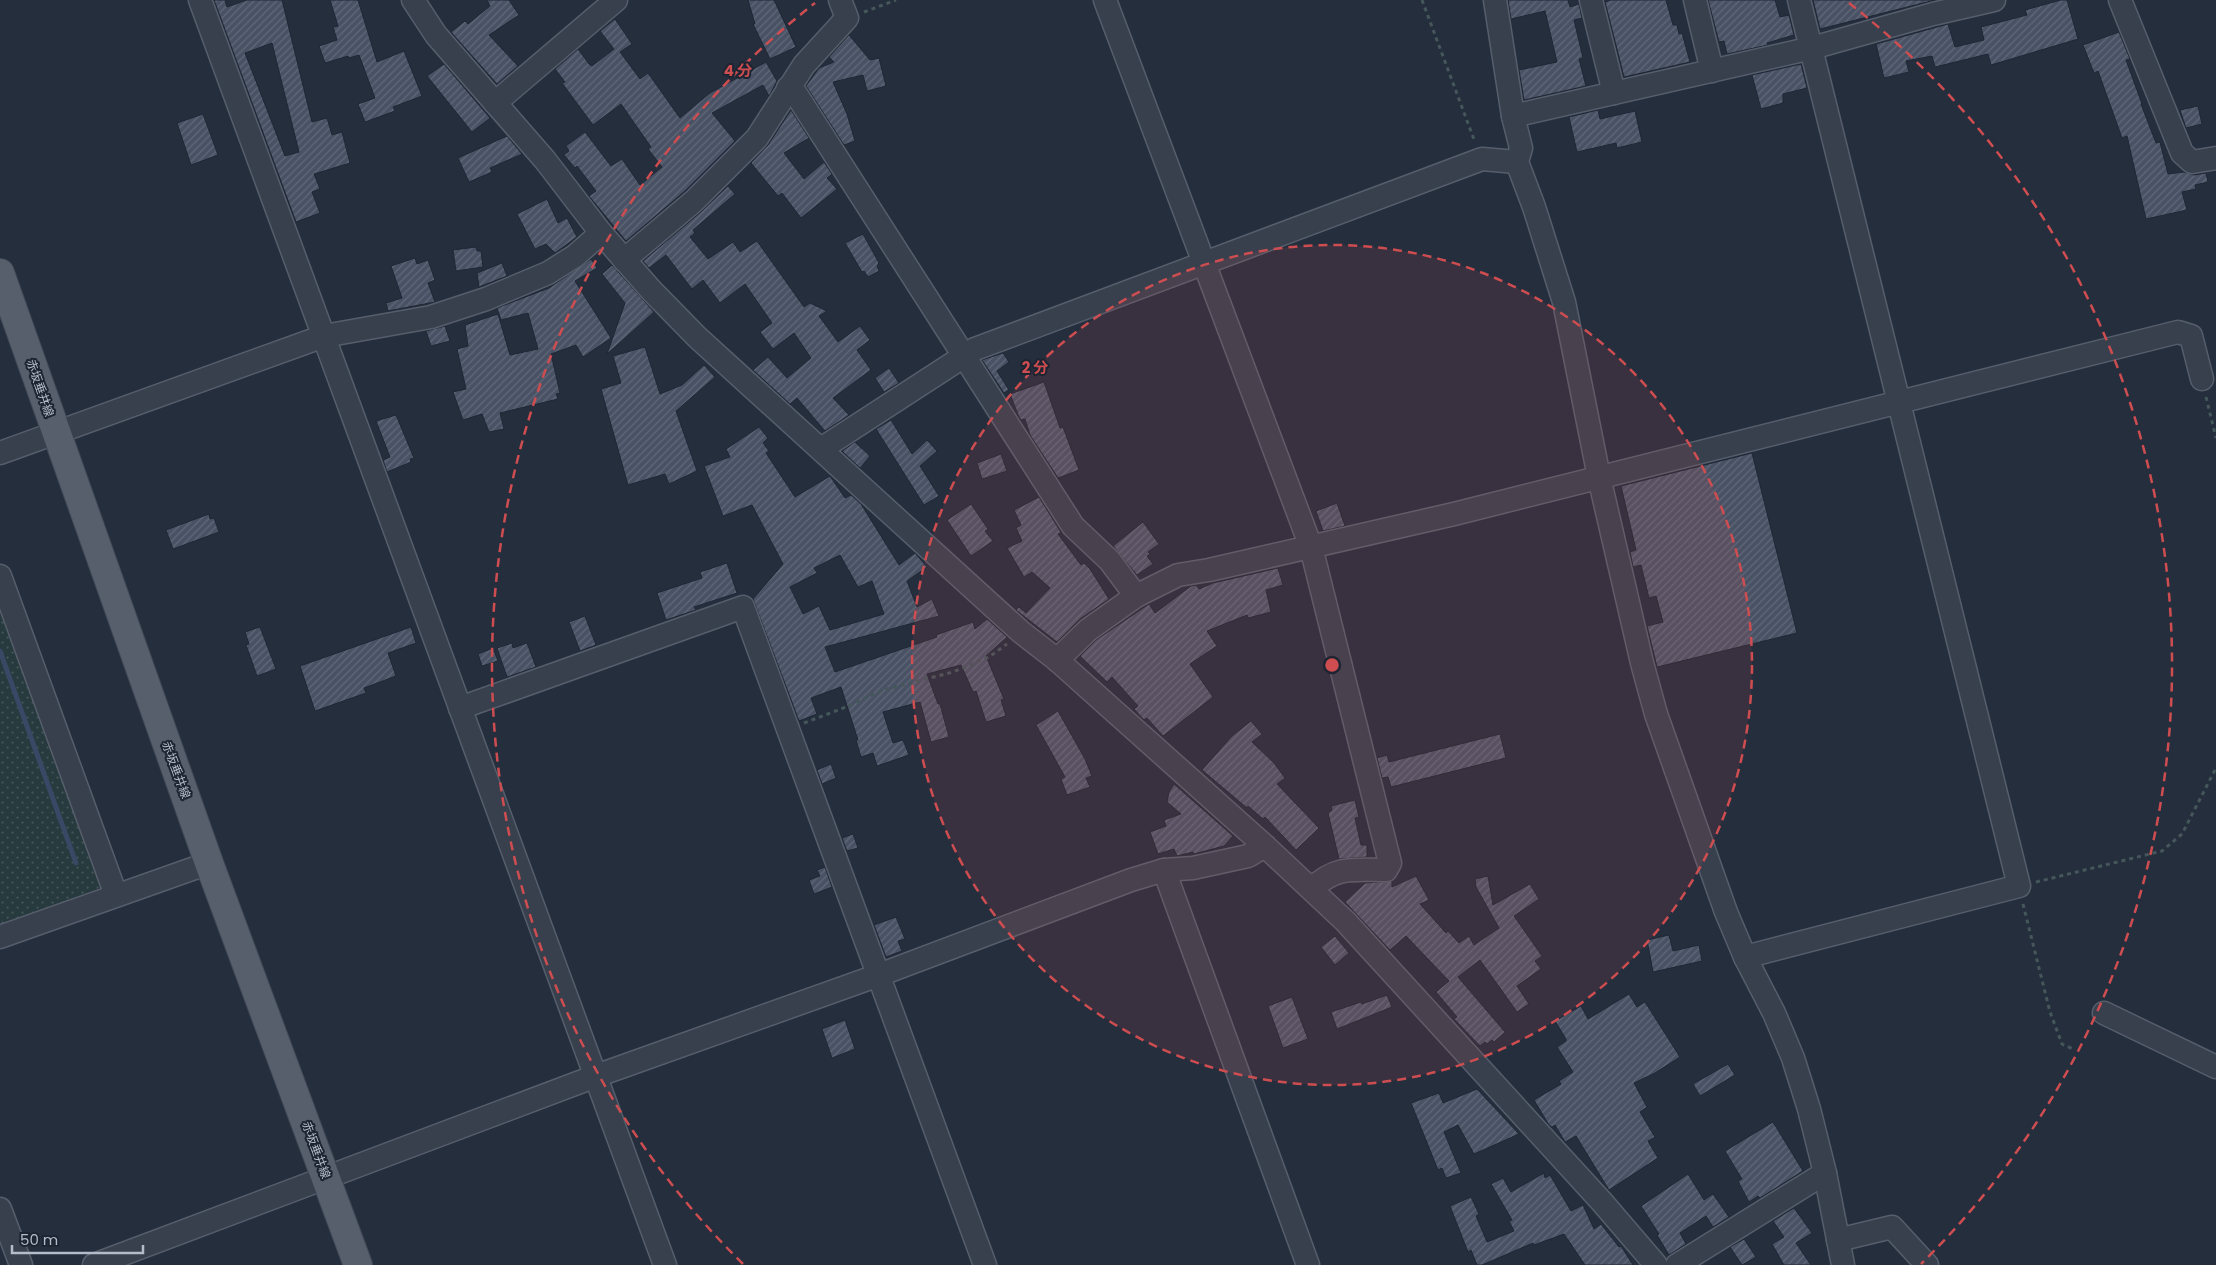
<svg xmlns="http://www.w3.org/2000/svg" width="2216" height="1265" font-family="Poppins,'Noto Sans JP',sans-serif">
<defs>
<pattern id="grass-dots" width="8" height="8" patternUnits="userSpaceOnUse" patternTransform="scale(1.25)"><rect width="8" height="8" fill="#273a3e"/><path d="M2 2h.1M6 6h.1" fill="none" stroke="#445559" stroke-width="1.8" stroke-linecap="round"/></pattern>
<pattern id="building-hatch" width="6" height="6" patternUnits="userSpaceOnUse" patternTransform="scale(1.25)"><rect width="6" height="6" fill="#495164"/><path d="M-1 1l2-2M0 6l6-6M5 7l2-2" fill="none" stroke="#616879"/></pattern>
</defs>
<rect width="100%" height="100%" fill="#252e3d"/>
<path fill="url(#grass-dots)" d="M0 606 105 886 0 926Z"/>
<g fill="none" stroke-linecap="round" stroke-linejoin="round">
<path stroke="#394864" stroke-width="5" d="M0 651 76 863"/>
</g>
<g fill="url(#building-hatch)" stroke="#1f2735" fill-rule="evenodd">
<path d="M214 0H225L227 7 247 0H282L312 122 327 118 332 135 342 132 350 163 314 174 320 189 312 192 320 213 296 222ZM272 43 299 152 285 156 245 53Z"/>
<path d="M330 0H358L377 62 404 51 422 96 393 107 395 111 365 122 358 104 375 98 359 55 349 58 348 56 325 63 319 46 337 40 333 27 338 26Z"/>
<path d="M487 0H509L519 15 489 35 518 66 497 84 451 32 465 21 468 24 490 6Z"/>
<path d="M748 0H774L796 47 770 59 753 24H755Z"/>
<path d="M1508 0H1568L1570 7 1579 4 1582 18 1574 20 1583 58 1579 59 1586 86 1524 100 1519 70 1557 62 1545 11 1511 19Z"/>
<path d="M1611 0H1666L1673 25H1677L1679 34 1682 33 1690 62 1624 77 1605 2Z"/>
<path d="M1708 0H1775L1780 17 1789 15 1794 35 1767 43 1768 45 1727 54 1724 41 1719 42Z"/>
<path d="M1813 0H1935L1820 29Z"/>
<path d="M2061 0H2067L2078 39 1991 65 1988 54 1935 67 1932 56 1906 61 1909 72 1884 78 1876 44 1948 24 1955 47 1984 40 1981 27 2027 15 2025 10Z"/>
<path d="M615 19 632 44 620 52 640 79 648 73 680 118 710 93 766 62 777 81 769 96 763 85 712 113 735 141 685 191 626 241 589 196 596 191 577 166 575 168 564 155 569 151 566 146 585 132 611 166 622 159 640 185 662 167 648 149 651 147 621 104 593 125 562 83 565 82 555 69 578 49 589 64 592 66 614 49 600 31Z"/>
<path d="M2119 32 2130 59 2126 60 2142 104H2141L2156 143 2160 142 2168 174 2184 172 2194 175 2206 173 2208 182 2195 185 2196 189 2182 192 2187 210 2146 219 2127 136 2122 138 2098 71 2094 73 2083 45Z"/>
<path d="M849 35 870 60 879 58 886 86 867 91 863 75 833 82 847 114 855 141 844 145 806 86 819 68 834 62 829 57Z"/>
<path d="M444 64 490 118 472 132 427 76Z"/>
<path d="M1801 64 1807 88 1783 94V103L1761 109 1752 75Z"/>
<path d="M2198 106 2202 124 2186 128 2180 110Z"/>
<path d="M791 110 809 138 784 153 804 179 824 162 832 174 827 178 837 189 801 218 782 193 778 196 751 163 768 145Z"/>
<path d="M1598 110 1600 119 1635 111 1642 142 1617 148 1616 143 1577 152 1569 117Z"/>
<path d="M203 114 218 155 191 165 177 123Z"/>
<path d="M507 136 522 154 490 168 492 172 469 182 458 158Z"/>
<path d="M728 186 735 194 693 230 695 233 690 237 708 259 733 242 740 252 757 241 804 307 810 303 827 311 819 316 838 342 860 326 870 340 857 350 871 370 833 398 849 415 825 431 797 398 790 404 753 370 768 357 787 378 811 358 794 333 773 349 760 332 772 323 745 284 720 303 703 280 692 289 666 255 649 268 643 261 702 211Z"/>
<path d="M547 199 558 223 567 218 577 237 555 253 546 244 535 249 517 214Z"/>
<path d="M863 234 879 263 877 266 879 271 868 277 864 271 862 272 845 243Z"/>
<path d="M476 247 477 251H481L483 267 456 271 453 250Z"/>
<path d="M415 258 417 264 428 260 435 280 428 283 435 302 388 311 386 303 402 298 391 266Z"/>
<path d="M591 259 597 268 575 281 611 338 583 357 576 345 551 354 560 393 556 394 558 399 500 413 504 429 489 432 482 414 463 420 453 392 466 389 457 349 468 346 465 325 498 314 510 355 538 349 528 313 501 320 497 308 549 288Z"/>
<path d="M502 263 507 276 479 287 477 273Z"/>
<path d="M612 265 654 312 607 354 625 303 602 274Z"/>
<path d="M445 326 450 341 431 346 426 331Z"/>
<path d="M645 347 660 394 682 385 704 365 715 377 676 411 697 471 669 484 665 474 628 485 601 389 621 383 613 356Z"/>
<path d="M1003 353 1009 362 997 371 1009 390 1004 393 982 360Z"/>
<path d="M889 368 899 383 884 392 875 378Z"/>
<path d="M1044 382 1060 428 1063 427 1079 470 1058 478 1030 435 1025 419 1021 420 1019 417 1010 394Z"/>
<path d="M396 415 414 458 410 459 411 462 387 472 383 460 390 457 376 421Z"/>
<path d="M891 420 912 454 927 440 937 451 920 466 939 496 924 505 876 429Z"/>
<path d="M759 427 768 438 763 443 769 451 766 453 795 497 830 476 845 498 851 495 861 504 899 565 915 553 927 567 907 581 917 607 932 599 939 616 825 647 835 672 937 637 936 635 973 622 975 629 987 619 1007 637 986 656 1004 699 1001 700 1006 716 986 722 976 691 973 692 961 665 927 674 938 704H940L949 737 931 742 920 702 883 712 893 743 903 740 909 755 877 766 873 753 861 757 856 740H858L841 687 811 698 817 714 799 721 753 599 783 564 752 505 723 516 704 466 730 457 726 449ZM840 555 858 587 872 581 884 614 830 630 819 606 803 614 790 587 817 573 814 568Z"/>
<path d="M855 442 870 456 860 468 842 451Z"/>
<path d="M1752 453 1797 633 1657 667 1647 626 1663 622 1656 596 1649 598 1641 565 1633 567 1630 552 1636 550 1621 486Z"/>
<path d="M1001 454 1007 471 982 479 977 463Z"/>
<path d="M1039 497 1059 529 1061 533 1058 534 1081 565 1084 563 1090 569 1109 599 1080 619 1057 642 1016 610 1019 607 1026 613 1050 588 1032 572 1024 577 1007 548 1022 541 1016 528 1021 525 1014 510Z"/>
<path d="M1337 503 1345 526 1323 531 1316 511Z"/>
<path d="M971 504 988 529 985 531 993 541 971 556 947 520Z"/>
<path d="M209 514 210 519 214 518 219 532 173 549 166 530Z"/>
<path d="M1143 522 1159 544 1148 552 1150 554 1147 556 1153 564 1137 575 1113 546Z"/>
<path d="M727 563 737 593 694 607 696 610 666 620 657 593 702 578 700 572Z"/>
<path d="M1278 568 1283 585 1266 590 1271 612 1248 618 1247 615 1207 631 1217 646 1190 664 1213 697 1163 736 1147 718 1144 720 1134 709 1138 706 1112 677 1107 682 1080 656 1096 640 1149 604 1155 613 1191 586 1196 585 1199 589 1213 583Z"/>
<path d="M585 616 596 645 580 651 569 622Z"/>
<path d="M260 627 276 669 257 676 246 645 249 644 245 632Z"/>
<path d="M411 627 416 643 388 653 396 676 364 688 366 693 315 711 300 666Z"/>
<path d="M512 643 513 648 527 643 536 667 507 677 497 648Z"/>
<path d="M493 648 498 661 482 666 478 654Z"/>
<path d="M1058 711 1085 759 1092 776 1086 778 1090 787 1067 795 1061 779 1065 777 1036 725Z"/>
<path d="M1251 721 1262 734 1252 742 1274 763 1285 778 1277 784 1319 828 1296 850 1265 817 1263 819 1248 806 1247 808 1202 770 1232 736Z"/>
<path d="M1500 734 1506 758 1391 787 1388 777 1382 778 1377 758 1387 755 1389 762Z"/>
<path d="M831 764 836 778 822 784 817 770Z"/>
<path d="M1174 784 1233 836 1224 846 1194 854 1193 852 1177 856 1174 849 1158 854 1150 832 1166 826 1164 820 1181 814 1167 802 1169 792Z"/>
<path d="M1355 800 1359 817 1355 818 1361 845H1367V857L1339 859 1328 813 1332 810 1331 806Z"/>
<path d="M853 834 858 848 847 851 842 838Z"/>
<path d="M825 867 832 887 814 894 809 880 820 876 817 870Z"/>
<path d="M1416 876 1429 900 1420 904 1446 933 1448 931 1459 943 1469 936 1474 945 1499 928 1476 887 1475 879 1488 876 1493 905 1530 884 1539 899 1514 916 1542 956 1535 961 1541 969 1517 986 1529 1004 1517 1012 1480 960 1458 977 1505 1032 1494 1042 1492 1040 1487 1044 1485 1042 1480 1046 1454 1019 1457 1017 1436 992 1449 981 1406 936 1390 950 1345 902 1365 883 1392 881V887Z"/>
<path d="M896 917 905 939 898 941 902 951 886 957 874 925Z"/>
<path d="M1669 935 1673 951 1699 945 1702 961 1653 972 1647 940Z"/>
<path d="M1335 936 1349 953 1335 965 1321 947Z"/>
<path d="M1629 994 1637 1007 1645 1002 1680 1057 1655 1073 1634 1083 1647 1107 1640 1112 1655 1137 1648 1141 1658 1158 1609 1190 1576 1136 1565 1142 1555 1125 1552 1127 1549 1125 1534 1100 1561 1084 1559 1081 1573 1072 1557 1047 1566 1041V1039L1555 1021 1581 1006 1588 1019Z"/>
<path d="M1387 995 1392 1007 1337 1029 1331 1012 1361 1002 1362 1004Z"/>
<path d="M1292 997 1308 1039 1283 1048 1268 1006Z"/>
<path d="M845 1020 855 1049 832 1058 822 1029Z"/>
<path d="M1728 1064 1735 1075 1700 1096 1693 1084Z"/>
<path d="M1477 1089 1519 1134 1474 1154 1458 1125 1444 1132 1461 1173 1446 1178 1442 1168 1438 1170 1411 1103 1439 1093 1443 1103Z"/>
<path d="M1773 1122 1803 1171 1760 1198 1758 1196 1749 1202 1738 1181 1742 1179 1725 1151Z"/>
<path d="M1544 1173 1545 1178 1550 1175 1571 1211 1583 1205 1594 1229 1601 1224 1619 1247 1621 1246 1633 1265H1585L1564 1234 1534 1245 1533 1243 1482 1265H1477L1471 1250 1468 1252 1450 1206 1471 1197 1479 1214 1476 1216 1487 1242 1514 1231 1509 1221 1512 1220 1491 1184 1503 1178 1511 1192Z"/>
<path d="M1688 1174 1704 1200 1713 1194 1729 1217 1713 1227 1706 1216 1680 1233 1686 1244 1669 1255 1657 1235 1659 1234 1641 1206Z"/>
<path d="M1794 1208 1812 1233 1796 1243 1811 1265H1784L1772 1244 1784 1237 1773 1221Z"/>
<path d="M1744 1239 1756 1257 1742 1265 1730 1247Z"/>
</g>
<g fill="none" stroke-linecap="round" stroke-linejoin="round">
<g stroke="#565e6c" stroke-width="25">
<g id="minor">
<path d="M200 0 665 1265"/>
<path d="M413 0 436 35 545 160 601 233 651 290 697 337 1021 632 1057 660 1265 846 1346 922 1602 1202 1656 1265"/>
<path d="M1105 0 1311 547 1390 863 1386 870C1354 870 1336 865 1312 889"/>
<path d="M1495 0 1513 116 1521 148 1517 162 1534 207 1564 302 1599 477 1642 663 1656 714 1726 912 1745 957 1774 1013 1793 1058 1809 1109 1825 1173 1843 1265"/>
<path d="M1591 0 1614 93"/>
<path d="M1695 0 1712 71"/>
<path d="M2120 0 2182 153 2192 162 2216 158"/>
<path d="M788 88 796 94 1073 526 1110 561 1136 596"/>
<path d="M495 103 616 0"/>
<path d="M1513 116 1812 48 1933 14 1994 0"/>
<path d="M624 260 694 201 757 138 804 65 847 18 840 0"/>
<path d="M821 449 975 349 1482 159 1517 162"/>
<path d="M0 453 324 336 431 317 486 299 548 273 575 256 601 233"/>
<path d="M0 576 116 895"/>
<path d="M1057 660 1088 630 1136 596 1178 575 1209 570 1454 514 2178 332 2191 336 2202 379"/>
<path d="M460 708 743 607 985 1265"/>
<path d="M1164 870 1308 1265"/>
<path d="M0 937 209 863"/>
<path d="M1745 957 2019 886 1799 0"/>
<path d="M2104 1013 2216 1067"/>
<path d="M0 1209 21 1265"/>
<path d="M1838 1240 1892 1227 1927 1265"/>
<path d="M94 1265 596 1076 879 975 1131 880 1164 870 1193 868 1248 856 1265 846"/>
<path d="M1677 1265 1825 1173"/>
</g>
</g>
<g stroke="#414957" stroke-width="30">
<path id="major" d="M0 273 209 863 358 1265"/>
</g>
<g stroke="#45575b" stroke-width="3" stroke-dasharray="4 4" stroke-linecap="butt">
<path d="M1422 0 1475 142"/>
<path d="M864 12 896 0"/>
<path d="M2206 397 2216 438"/>
<path d="M804 723 841 709 883 690 953 672 989 657 1007 644"/>
<path d="M2036 882 2162 851 2182 834 2216 768"/>
<path d="M2023 904 2050 1012 2062 1044 2073 1049"/>
</g>
<use href="#minor" stroke="#38404e" stroke-width="22"/>
<use href="#major" stroke="#575f6d" stroke-width="28"/>
</g>
<circle cx="1332" cy="665" r="420" fill="#ce4d50" fill-opacity=".12"/>
<g fill="none" stroke="#ce4d50" stroke-width="2.5" stroke-dasharray="9 6">
<circle cx="1332" cy="665" r="420"/>
<path d="M743 1264A840 840 0 0 1 815 3M1849 3A840 840 0 0 1 1921 1264"/>
</g>
<g text-anchor="middle" stroke-width="4" stroke-linejoin="round" paint-order="stroke">
<g font-size="12" fill="#b4bbc9" stroke="#1d2533">
<text transform="translate(40 388) rotate(71)" y="4">赤坂垂井線</text>
<text transform="translate(176 770) rotate(70)" y="4">赤坂垂井線</text>
<text transform="translate(316 1150) rotate(70)" y="4">赤坂垂井線</text>
</g>
</g>
<circle cx="1332" cy="665" r="8" fill="#ce4d50" stroke="#1d2533" stroke-width="2.5"/>
<g font-size="15" text-anchor="middle" font-weight="bold" fill="#ce4d50" stroke="#1d2533" stroke-width="4" stroke-linejoin="round" paint-order="stroke">
<text x="738" y="76">4 分</text>
<text x="1035" y="373">2 分</text>
</g>
<path d="M12 1245v8h131v-8" fill="none" stroke="#b4bbc9" stroke-width="2.5"/>
<text x="20" y="1245" font-size="15" fill="#b4bbc9" stroke="#1d2533" stroke-width="4" paint-order="stroke">50 m</text>
</svg>
